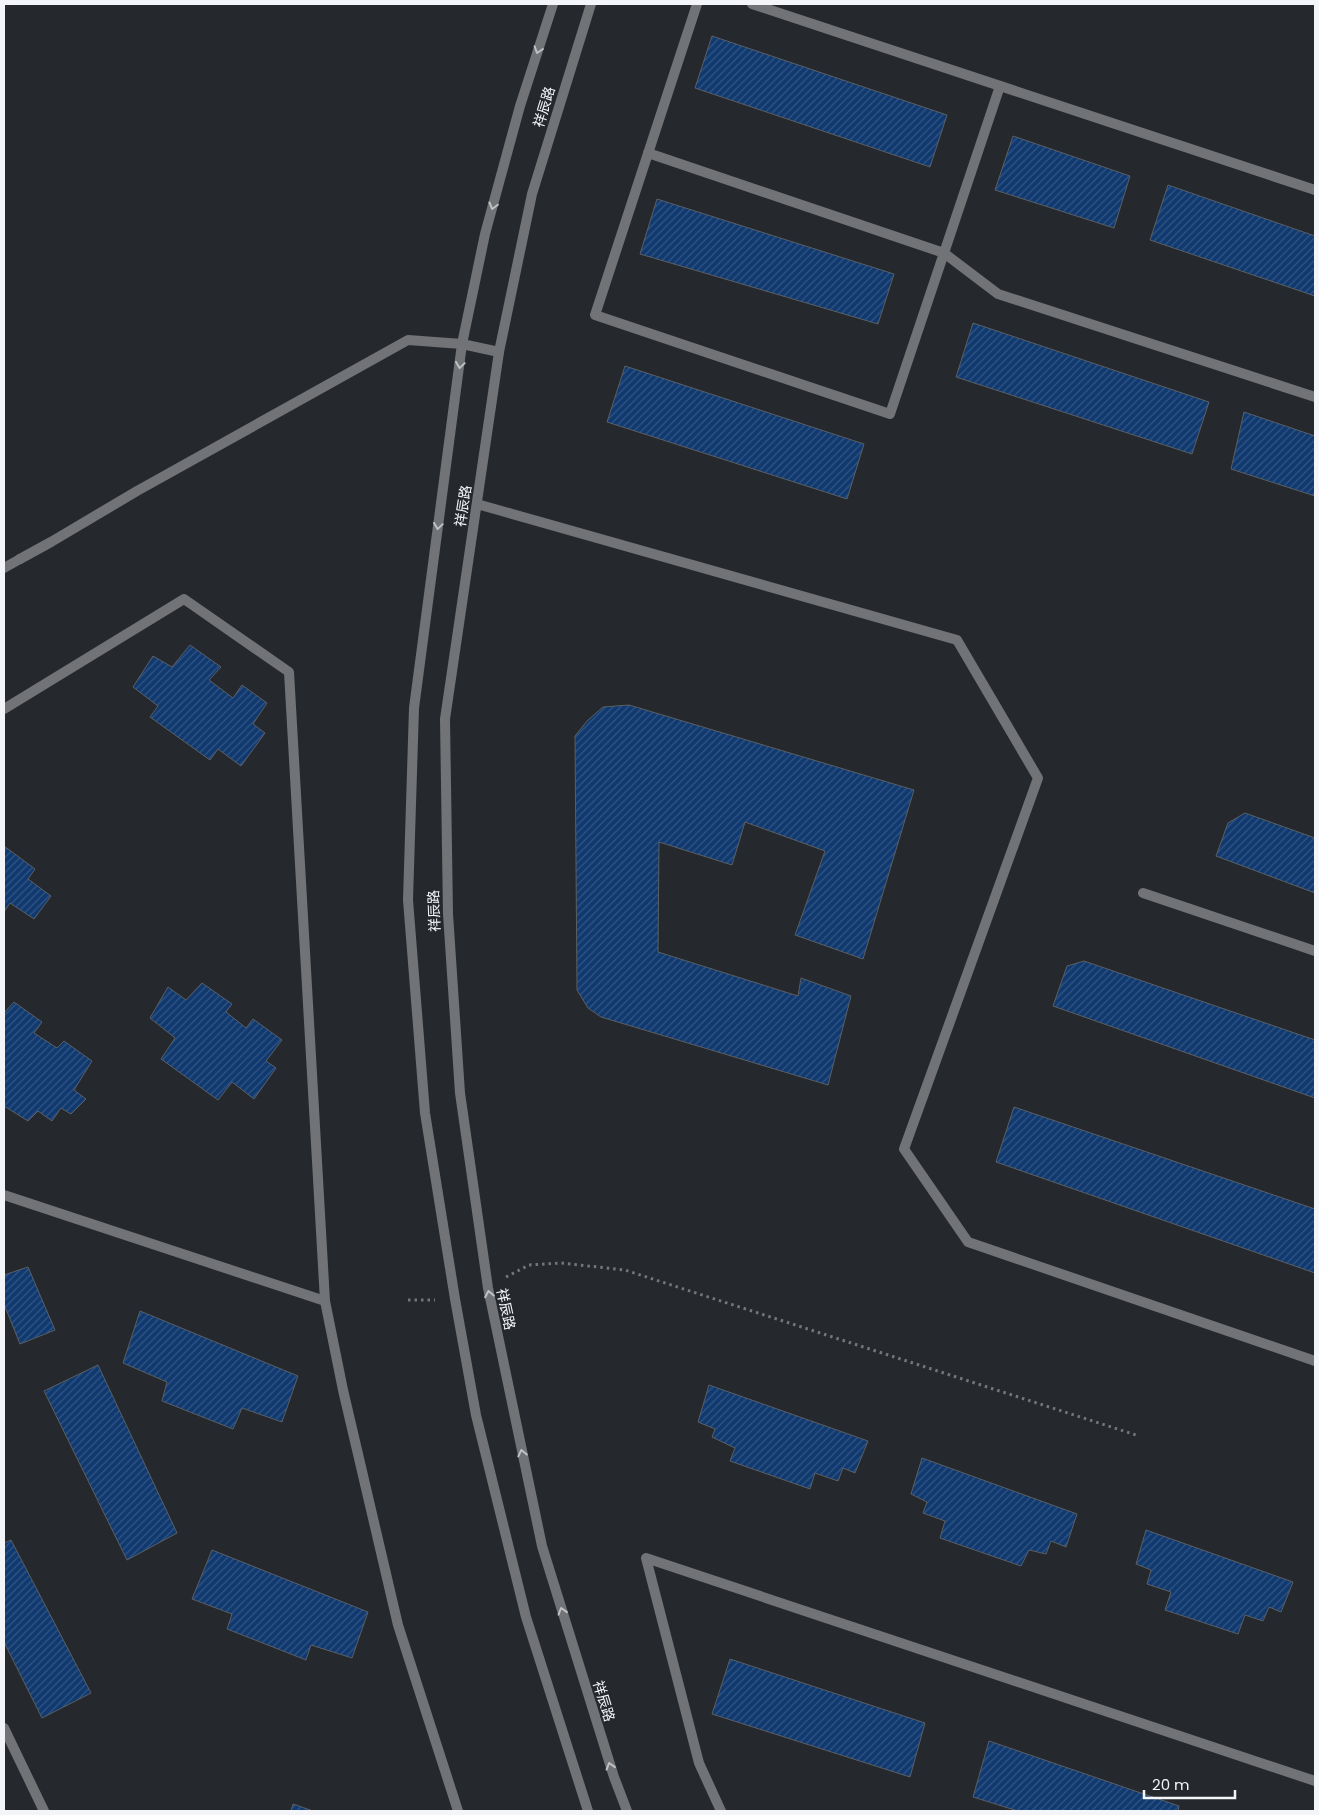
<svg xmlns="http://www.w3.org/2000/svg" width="1319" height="1815" font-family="Poppins,'Noto Sans SC',sans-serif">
<defs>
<pattern id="building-hatch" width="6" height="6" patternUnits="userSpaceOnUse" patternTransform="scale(1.25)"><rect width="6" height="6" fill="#10396f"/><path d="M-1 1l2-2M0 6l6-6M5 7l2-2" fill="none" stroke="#335684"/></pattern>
</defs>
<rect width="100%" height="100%" fill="#25292d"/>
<g fill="url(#building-hatch)" stroke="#5b5f64">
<path d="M712 36 947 115 930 167 695 88Z"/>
<path d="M1013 136 1130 176 1114 228 995 190Z"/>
<path d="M1168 185 1315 236V296L1150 240Z"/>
<path d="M657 199 894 274 878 324 640 254Z"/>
<path d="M973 323 1209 402 1192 454 956 377Z"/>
<path d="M625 366 864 444 847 499 607 422Z"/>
<path d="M1244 412 1315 436V496L1231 469Z"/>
<path d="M190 645 221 667 209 680 233 698 242 685 267 703 253 724 265 733 241 766 218 749 210 760 150 717 158 706 133 687 153 656 172 667Z"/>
<path d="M629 705 914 790 863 959 795 935 825 851 745 822 732 865 659 842 658 952 798 996 801 978 851 996 828 1085 601 1017 588 1008 577 990 575 736 588 720 603 707Z"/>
<path d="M1245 813 1315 838V893L1216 856 1228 823Z"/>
<path d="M4 846 35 869 28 879 51 896 34 919 10 903 4 912Z"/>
<path d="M1084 961 1315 1040V1098L1053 1006 1067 966Z"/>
<path d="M202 983 232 1004 226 1012 246 1028 253 1019 282 1040 266 1061 276 1068 254 1099 232 1082 218 1100 161 1059 175 1038 150 1018 168 987 186 1000Z"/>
<path d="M14 1002 42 1022 34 1033 57 1048 64 1041 92 1061 74 1090 86 1099 71 1114 61 1108 52 1121 38 1111 28 1121 4 1106V1013Z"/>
<path d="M1014 1107 1315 1209V1273L996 1162Z"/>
<path d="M28 1267 55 1330 20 1344 4 1304V1275Z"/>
<path d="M140 1311 298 1376 282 1422 242 1408 233 1429 162 1401 167 1382 123 1363Z"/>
<path d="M98 1365 177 1533 127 1560 44 1391Z"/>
<path d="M709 1385 868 1441 855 1473 843 1468 838 1481 815 1473 810 1489 730 1461 735 1448 712 1437 715 1429 698 1422Z"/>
<path d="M922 1458 1077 1514 1066 1547 1051 1541 1046 1554 1029 1550 1021 1566 940 1538 945 1521 923 1513 927 1502 911 1494Z"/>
<path d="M1146 1530 1293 1582 1281 1612 1269 1607 1263 1621 1245 1615 1238 1634 1165 1610 1171 1592 1147 1584 1151 1570 1136 1564Z"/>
<path d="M11 1540 91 1693 42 1718 4 1642V1543Z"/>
<path d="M212 1550 368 1612 352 1658 311 1645 306 1660 227 1629 232 1614 192 1599Z"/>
<path d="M730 1659 925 1723 910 1777 712 1714Z"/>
<path d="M989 1741 1179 1806 1178 1811H1018L973 1797Z"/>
<path d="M293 1804 313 1811H291Z"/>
</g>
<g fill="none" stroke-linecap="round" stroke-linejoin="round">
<g stroke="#73767a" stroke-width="3" stroke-dasharray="2.5 4" stroke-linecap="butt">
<path d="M506 1277 529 1265 561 1263 625 1270 1139 1436"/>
<path d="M408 1300H435"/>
</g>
<g stroke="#727376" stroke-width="10">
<path d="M697 4 595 315 890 414 1000 86"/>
<path d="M752 4 1315 190"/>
<path d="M648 153 944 253 998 294 1315 397"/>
<path d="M4 568 20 559"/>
<path d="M4 709 184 599 289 672 325 1301"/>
<path d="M1143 893 1315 951"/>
<path d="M4 1195 325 1301 343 1390 398 1625 458 1811"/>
<path d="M4 1728 44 1811"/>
<path d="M721 1811 699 1763 646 1558 1315 1781"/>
</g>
<path stroke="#727376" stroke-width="10" d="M20 559 51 542 137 491 408 340 462 344 499 352"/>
<g stroke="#727376" stroke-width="10">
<path d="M553 4 520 106 485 234 462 344 414 708 408 900 425 1113 455 1299 476 1415 526 1617 588 1811"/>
<path d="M591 4 532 194 499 352 445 719 448 914 460 1093 488 1288 542 1546 614 1777 627 1811"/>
<path d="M477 504 957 640 1038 778 904 1149 968 1242 1315 1361"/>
</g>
</g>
<defs><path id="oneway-chevron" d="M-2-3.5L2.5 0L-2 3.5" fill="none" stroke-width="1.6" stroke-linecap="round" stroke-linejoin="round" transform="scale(1.25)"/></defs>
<g stroke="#bfc1c4">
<use href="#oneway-chevron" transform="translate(538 50) rotate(108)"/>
<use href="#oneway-chevron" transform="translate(493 206) rotate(105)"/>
<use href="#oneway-chevron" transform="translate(460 365) rotate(98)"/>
<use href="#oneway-chevron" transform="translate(438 526) rotate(98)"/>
<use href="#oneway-chevron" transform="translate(489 1294) rotate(-101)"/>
<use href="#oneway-chevron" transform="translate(522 1453) rotate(-102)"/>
<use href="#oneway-chevron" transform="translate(562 1611) rotate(-107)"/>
<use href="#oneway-chevron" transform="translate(610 1766) rotate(-107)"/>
</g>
<g text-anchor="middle" stroke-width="4" stroke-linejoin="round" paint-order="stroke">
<g font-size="14" fill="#f3f5f8" stroke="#25292d">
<text transform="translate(544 107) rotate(-73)" y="5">祥辰路</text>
<text transform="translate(463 506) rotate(-81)" y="5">祥辰路</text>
<text transform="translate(434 911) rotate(-92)" y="5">祥辰路</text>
<text transform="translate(506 1309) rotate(78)" y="5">祥辰路</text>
<text transform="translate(604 1701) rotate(73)" y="5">祥辰路</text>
</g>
</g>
<rect width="1319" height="1815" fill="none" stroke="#f3f5f8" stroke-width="10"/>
<path d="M1144 1790v8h91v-8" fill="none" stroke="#f3f5f8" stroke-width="2.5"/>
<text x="1152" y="1790" font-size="15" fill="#f3f5f8" stroke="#25292d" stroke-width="4" paint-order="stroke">20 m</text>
</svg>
